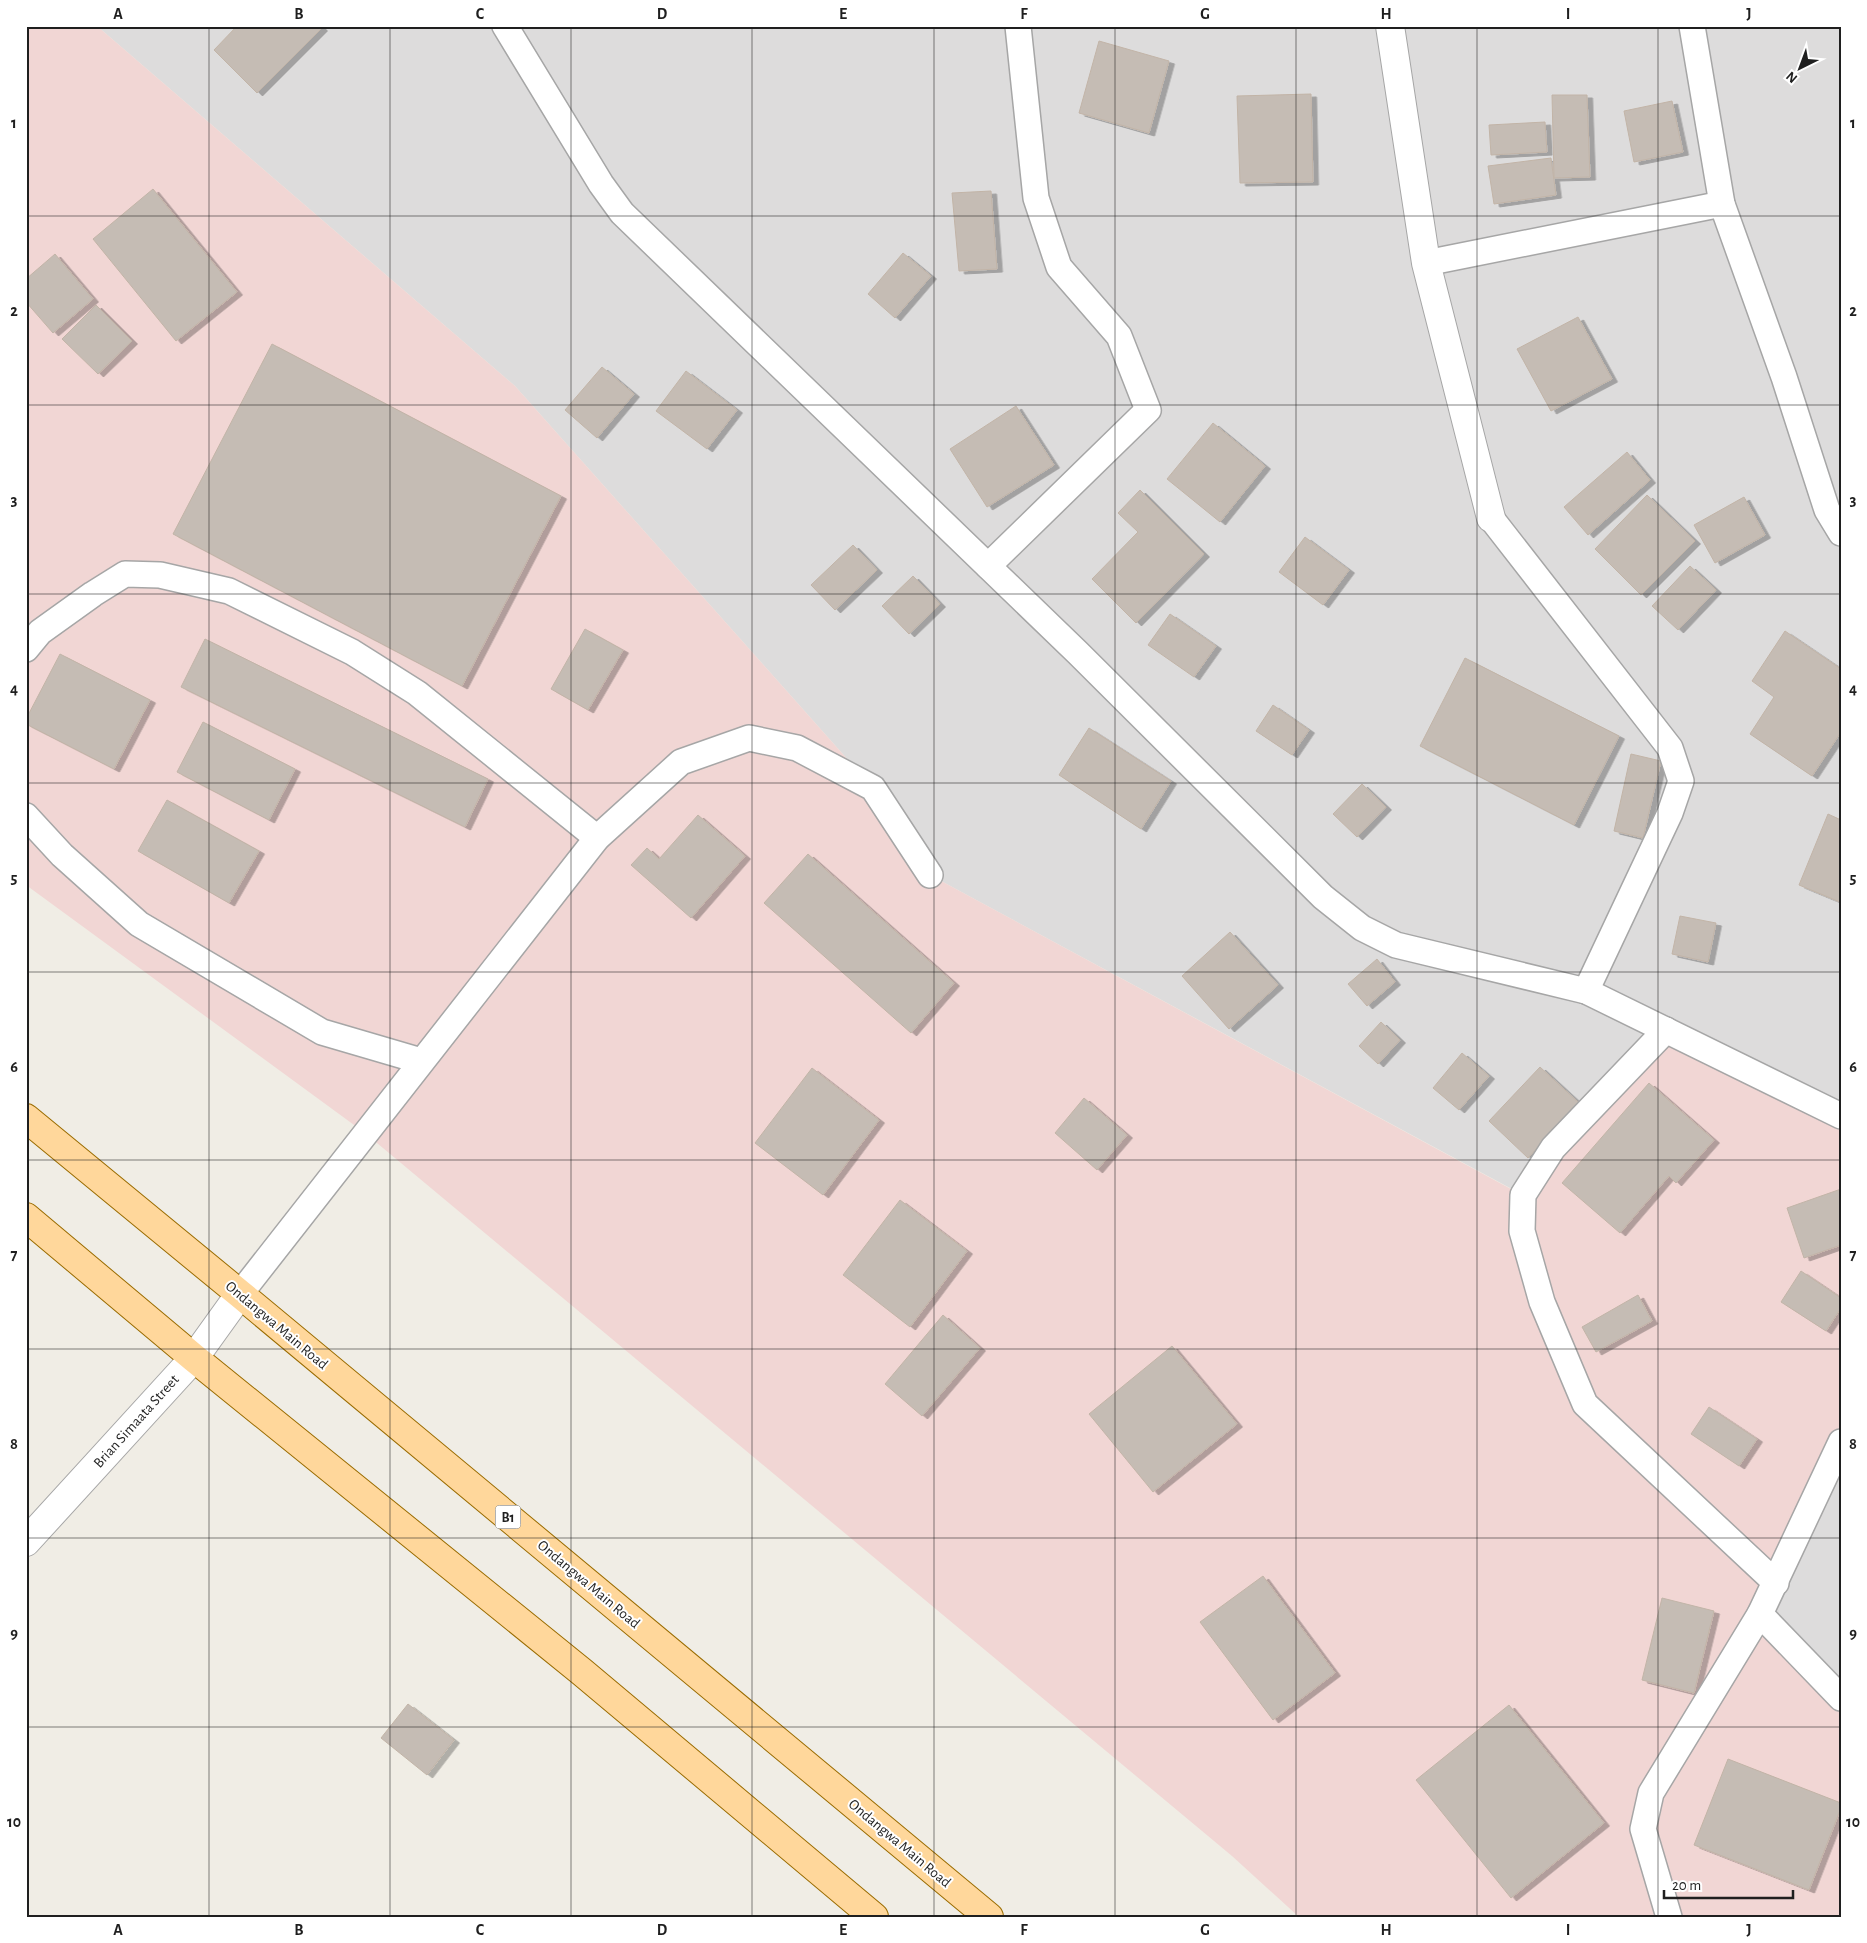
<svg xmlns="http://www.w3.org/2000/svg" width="1867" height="1943" font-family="'Alegreya Sans',sans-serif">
<defs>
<filter id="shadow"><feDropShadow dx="5.5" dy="3" stdDeviation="0" flood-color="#0004"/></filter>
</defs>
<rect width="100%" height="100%" fill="#f0ede5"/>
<g fill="#dddcdc">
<path d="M97 26H1841V1116L1523 1195 930 875 873 788 515 386Z"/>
<path d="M1841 1442V1698L1760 1614Z"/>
</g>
<path fill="#f1d6d4" d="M26 26H97L515 386 873 788 930 875 1522 1195 1666 1030 1841 1116V1442L1760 1614 1841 1698V1917H1299L1232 1856 365 1133 26 885Z"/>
<g fill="#c5bcb4" stroke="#c2b4a7" filter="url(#shadow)">
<path d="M237 26H320L322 28 257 93 214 50Z"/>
<path d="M1099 41 1169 61 1149 133 1079 113Z"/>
<path d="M1311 94 1313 182 1240 183 1237 96Z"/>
<path d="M1552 95H1587L1590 177 1554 178Z"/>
<path d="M1672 101 1683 152 1634 162 1624 111Z"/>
<path d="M1545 122 1547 152 1491 155 1489 125Z"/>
<path d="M1551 158 1556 195 1494 204 1488 166Z"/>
<path d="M153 189 237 292 176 341 93 239Z"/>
<path d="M991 191 997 269 959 271 952 193Z"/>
<path d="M903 253 931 276 895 318 868 294Z"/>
<path d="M55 254 93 299 53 333 26 302V279Z"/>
<path d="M96 305 132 341 98 374 62 339Z"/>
<path d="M1578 317 1612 379 1551 411 1517 349Z"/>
<path d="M272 344 561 496 462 686 173 534Z"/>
<path d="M602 367 634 394 597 438 565 410Z"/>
<path d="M686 371 737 410 707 449 656 411Z"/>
<path d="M1016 406 1054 465 987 507 950 449Z"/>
<path d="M1213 423 1265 466 1220 522 1167 479Z"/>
<path d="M1627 452 1650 480 1588 535 1564 507Z"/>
<path d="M1140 490 1204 554 1136 623 1092 579 1138 532 1118 513Z"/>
<path d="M1647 495 1695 541 1641 595 1595 549Z"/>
<path d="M1744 497 1765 535 1715 563 1694 525Z"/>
<path d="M1305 537 1349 570 1323 605 1279 572Z"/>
<path d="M853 545 877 570 835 610 811 585Z"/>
<path d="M1690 566 1716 590 1678 630 1652 606Z"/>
<path d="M913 576 940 604 909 634 882 606Z"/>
<path d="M1170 614 1216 646 1194 677 1148 645Z"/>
<path d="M585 629 623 650 588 710 551 689Z"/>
<path d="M1785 631 1841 669V732L1812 776 1750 734 1774 697 1752 681Z"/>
<path d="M205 639 488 779 465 827 181 687Z"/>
<path d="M60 654 150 700 114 769 26 724V719Z"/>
<path d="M1465 658 1619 736 1574 825 1420 746Z"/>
<path d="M1273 705 1309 730 1292 755 1256 731Z"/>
<path d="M203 722 295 769 269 820 177 772Z"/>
<path d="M1089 728 1171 781 1141 829 1059 775Z"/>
<path d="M1631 754 1661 761 1643 838 1614 831Z"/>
<path d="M1362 784 1386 807 1357 837 1333 814Z"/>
<path d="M167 800 259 851 229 903 138 851Z"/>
<path d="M1828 814 1841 820 1840 902 1799 885Z"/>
<path d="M698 815 745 856 691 918 631 865 647 848 659 859Z"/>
<path d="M808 854 954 983 911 1033 764 903Z"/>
<path d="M1680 916 1716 923 1708 962 1672 954Z"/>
<path d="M1230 932 1278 985 1229 1029 1182 976Z"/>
<path d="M1377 959 1395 982 1367 1006 1348 984Z"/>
<path d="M1381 1022 1400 1040 1378 1064 1359 1046Z"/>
<path d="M1462 1053 1489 1076 1459 1110 1433 1088Z"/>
<path d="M1540 1067 1579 1103 1528 1158 1489 1121Z"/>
<path d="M812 1068 879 1120 823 1195 755 1143Z"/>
<path d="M1649 1083 1714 1140 1676 1183 1669 1176 1620 1233 1562 1183Z"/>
<path d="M1084 1098 1127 1135 1097 1170 1055 1133Z"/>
<path d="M1841 1189V1245L1804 1258 1787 1208Z"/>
<path d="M900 1200 967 1251 910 1327 843 1275Z"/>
<path d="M1801 1271 1841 1298V1308L1826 1331 1781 1302Z"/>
<path d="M1638 1295 1652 1321 1596 1352 1582 1327Z"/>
<path d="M943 1315 980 1348 922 1416 885 1384Z"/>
<path d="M1172 1346 1237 1424 1153 1492 1089 1414Z"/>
<path d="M1709 1407 1757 1439 1739 1466 1691 1434Z"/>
<path d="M1263 1576 1335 1673 1273 1720 1200 1622Z"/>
<path d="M1662 1598 1714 1611 1694 1693 1642 1680Z"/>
<path d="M408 1704 454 1740 427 1775 381 1738Z"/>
<path d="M1509 1705 1604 1823 1511 1898 1416 1780Z"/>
<path d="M1728 1759 1841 1803V1808L1809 1890 1694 1845Z"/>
</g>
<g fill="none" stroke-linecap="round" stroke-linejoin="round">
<g stroke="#a6a6a6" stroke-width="28">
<g id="service">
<path d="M505 26 601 184 622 213 1078 653 1323 897 1362 928 1396 945 1586 991 1841 1116"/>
<path d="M1692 26 1722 204 1784 377 1827 510 1841 533"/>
<path d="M1426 263 1722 204"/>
<path d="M1491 518 1670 748 1681 781 1670 813 1586 991"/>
<path d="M988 566 1148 410 1119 336 1059 267 1036 198 1018 26"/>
<path d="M26 649 40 632 93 594 125 574 160 575 229 591 352 652 417 693 597 838"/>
<path d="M26 816 62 855 139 924 322 1032 421 1061"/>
<path d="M1666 1030 1553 1148 1523 1195 1522 1231 1542 1302 1585 1404 1776 1583"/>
<path d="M240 1294 597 838 681 762 749 738 797 748 873 788 930 875"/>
<path d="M1760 1614 1841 1698"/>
<path d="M1669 1917 1643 1829 1651 1793 1760 1614 1841 1442"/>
</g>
</g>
<g stroke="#a6a6a6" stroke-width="30">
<g id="minor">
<path d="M1390 26 1426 263 1491 518"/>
<path d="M26 1542 194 1358 240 1294"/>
</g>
</g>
<g stroke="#9a6c00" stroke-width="30">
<g id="primary">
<path d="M26 1118 240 1294 989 1917"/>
<path d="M26 1217 194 1358 582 1672 874 1917"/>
</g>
</g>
<use href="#service" stroke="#fff" stroke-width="25"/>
<use href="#minor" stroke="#fff" stroke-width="28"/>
<use href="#primary" stroke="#ffd79b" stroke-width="28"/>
</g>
<path fill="none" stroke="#1f1f1f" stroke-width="1" stroke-opacity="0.55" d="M209 26V1917M390 26V1917M571 26V1917M752 26V1917M934 26V1917M1115 26V1917M1296 26V1917M1477 26V1917M1658 26V1917M26 216H1841M26 405H1841M26 594H1841M26 783H1841M26 972H1841M26 1160H1841M26 1349H1841M26 1538H1841M26 1727H1841"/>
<g text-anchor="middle" stroke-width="4" stroke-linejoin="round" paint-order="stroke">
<rect fill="#fff" stroke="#626262" stroke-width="1" x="495.5" y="1505.5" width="25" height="23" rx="4"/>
<g font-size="14" font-weight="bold" fill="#1f1f1f">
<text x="508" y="1522">B1</text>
</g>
<g font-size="15" fill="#1f1f1f" stroke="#fff">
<text transform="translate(277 1325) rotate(40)" y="5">Ondangwa Main Road</text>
<text transform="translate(136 1421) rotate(-48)" y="5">Brian Simaata Street</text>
<text transform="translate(589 1584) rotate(40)" y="5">Ondangwa Main Road</text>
<text transform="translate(900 1843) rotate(40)" y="5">Ondangwa Main Road</text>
</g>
</g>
<rect width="1867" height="1943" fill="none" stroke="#ffffff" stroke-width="55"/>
<g transform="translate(1800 68) rotate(222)" stroke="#ffffff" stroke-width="4" paint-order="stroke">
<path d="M0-4L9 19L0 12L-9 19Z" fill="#1f1f1f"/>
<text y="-8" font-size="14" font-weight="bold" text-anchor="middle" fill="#1f1f1f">N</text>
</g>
<path d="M1664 1890v8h129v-8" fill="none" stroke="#1f1f1f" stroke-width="2.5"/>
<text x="1672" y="1890" font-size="15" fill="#1f1f1f" stroke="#ffffff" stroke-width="4" paint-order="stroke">20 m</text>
<rect x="28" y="28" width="1812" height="1888" fill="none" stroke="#1f1f1f" stroke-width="2"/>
<g font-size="16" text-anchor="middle" font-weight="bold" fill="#1f1f1f">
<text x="118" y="19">A</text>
<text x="299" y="19">B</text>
<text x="480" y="19">C</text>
<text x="662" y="19">D</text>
<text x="843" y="19">E</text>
<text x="1024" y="19">F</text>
<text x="1205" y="19">G</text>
<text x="1386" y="19">H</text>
<text x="1568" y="19">I</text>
<text x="1749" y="19">J</text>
<text x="14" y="128">1</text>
<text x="1853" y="128">1</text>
<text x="14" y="316">2</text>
<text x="1853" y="316">2</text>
<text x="14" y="505">3</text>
<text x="1853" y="505">3</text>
<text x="14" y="694">4</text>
<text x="1853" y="694">4</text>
<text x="14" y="883">5</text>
<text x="1853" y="883">5</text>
<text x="14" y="1072">6</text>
<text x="1853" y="1072">6</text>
<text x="14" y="1260">7</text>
<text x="1853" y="1260">7</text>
<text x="14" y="1449">8</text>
<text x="1853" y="1449">8</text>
<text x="14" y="1638">9</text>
<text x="1853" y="1638">9</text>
<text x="14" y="1827">10</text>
<text x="1853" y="1827">10</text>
<text x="118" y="1935">A</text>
<text x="299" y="1935">B</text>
<text x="480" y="1935">C</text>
<text x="662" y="1935">D</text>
<text x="843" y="1935">E</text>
<text x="1024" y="1935">F</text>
<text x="1205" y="1935">G</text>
<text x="1386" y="1935">H</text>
<text x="1568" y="1935">I</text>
<text x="1749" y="1935">J</text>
</g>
</svg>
